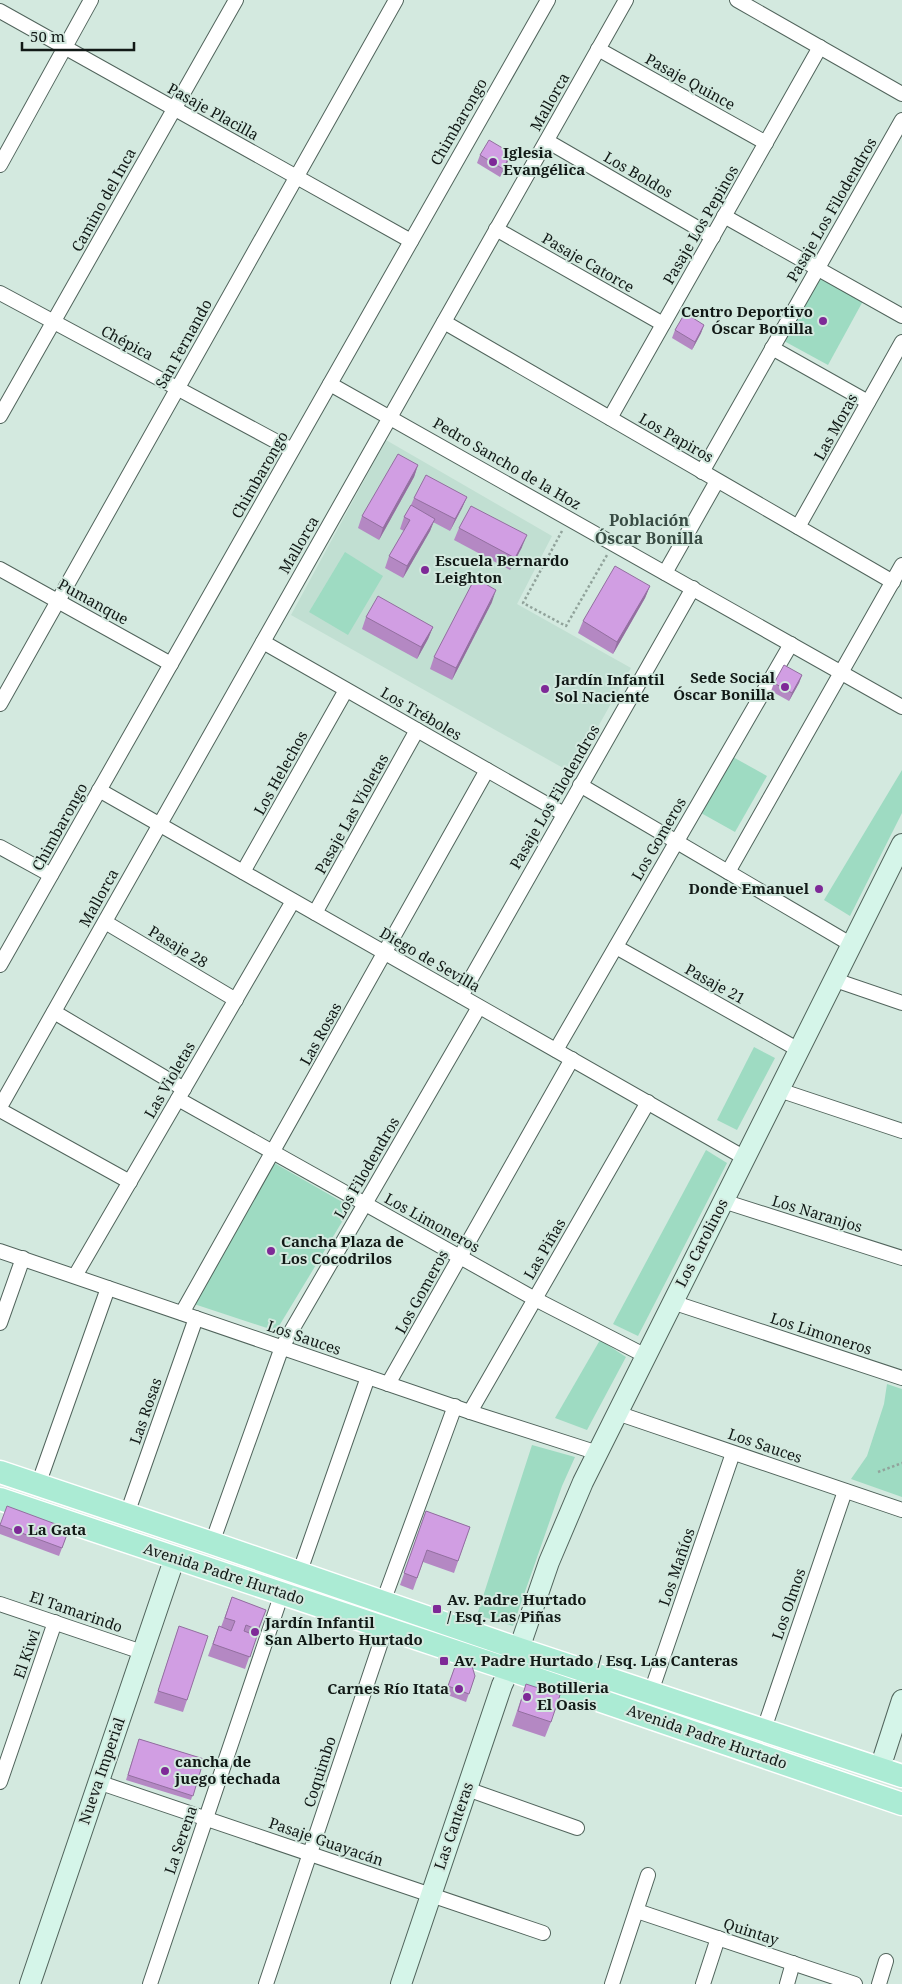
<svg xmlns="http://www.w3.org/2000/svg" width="902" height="1984" font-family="'Noto Serif',serif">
<rect width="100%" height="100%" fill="#d3e9df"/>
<path fill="#c1dfd2" d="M386 440 552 536 517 604 631 668 572 773 291 615Z"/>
<g fill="#9edbc2">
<path d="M818 277 863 301 828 365 784 341Z"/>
<path d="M345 552 383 576 348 635 309 612Z"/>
<path d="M733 757 767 776 735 832 701 813Z"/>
<path d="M902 770V813L850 916 824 900Z"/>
<path d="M754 1047 775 1058 737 1130 717 1120Z"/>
<path d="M706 1150 727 1163 638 1336 613 1324Z"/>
<path d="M269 1160 351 1207 276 1331 194 1304Z"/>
<path d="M600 1340 626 1357 587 1430 555 1418Z"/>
<path d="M887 1384 902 1389V1497L851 1479 867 1456 884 1404Z"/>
<path d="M532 1445 575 1457 562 1486 513 1626 477 1615Z"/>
</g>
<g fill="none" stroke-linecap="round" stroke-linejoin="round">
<g stroke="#51645c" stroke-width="16">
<g id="street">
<path d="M737 0 902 94"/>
<path d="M0 11 411 241"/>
<path d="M598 49 766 143"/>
<path d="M547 141 713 237"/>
<path d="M0 165 91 0"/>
<path d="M724 216 902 316"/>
<path d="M496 229 663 324"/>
<path d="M0 293 292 450"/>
<path d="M444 322 893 582"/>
<path d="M772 348 868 402"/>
<path d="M330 384 902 707"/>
<path d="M0 416 236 0"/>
<path d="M610 418 820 47"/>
<path d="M702 472 902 120"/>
<path d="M798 527 902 342"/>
<path d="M0 569 171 664"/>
<path d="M665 573 717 481"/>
<path d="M263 642 564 814"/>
<path d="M0 704 396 0"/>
<path d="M580 785 852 945"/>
<path d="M99 790 745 1158"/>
<path d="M0 847 51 875"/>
<path d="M243 872 346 690"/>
<path d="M728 872 902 565"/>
<path d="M315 913 417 730"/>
<path d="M105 922 236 1000"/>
<path d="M616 947 799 1050"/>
<path d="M0 965 548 0"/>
<path d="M835 980 902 1003"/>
<path d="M461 996 693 588"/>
<path d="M54 1012 184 1089"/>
<path d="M556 1050 791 644"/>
<path d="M779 1090 902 1131"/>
<path d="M178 1099 535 1299 646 1356"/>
<path d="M0 1107 626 0"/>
<path d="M0 1110 130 1182"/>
<path d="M723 1201 902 1258"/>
<path d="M0 1251 470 1412 598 1453"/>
<path d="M75 1276 293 901"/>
<path d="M672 1302 902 1378"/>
<path d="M182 1313 487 770"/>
<path d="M0 1323 23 1258"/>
<path d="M388 1384 572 1059"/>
<path d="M470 1412 648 1102"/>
<path d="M617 1413 902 1510"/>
<path d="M38 1485 108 1288"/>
<path d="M127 1514 196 1318"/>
<path d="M212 1543 282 1347 479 1007"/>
<path d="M299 1574 368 1377"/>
<path d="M383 1602 455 1406"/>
<path d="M0 1604 142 1652"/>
<path d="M651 1692 733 1453"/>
<path d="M764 1729 845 1491"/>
<path d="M0 1782 55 1622"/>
<path d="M98 1782 543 1933"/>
<path d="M467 1789 577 1828"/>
<path d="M637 1911 855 1984"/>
<path d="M150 1984 282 1593"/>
<path d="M266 1984 381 1642 387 1628"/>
<path d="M612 1984 648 1875"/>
<path d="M703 1984 718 1938"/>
<path d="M787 1984 793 1963"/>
<path d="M879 1984 886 1961"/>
</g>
</g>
<g stroke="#51645c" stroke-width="22">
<g id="secondary">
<path d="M880 1768 902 1700"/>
<path d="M30 1984 175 1557"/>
<path d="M401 1984 502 1685 519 1649 549 1562 583 1482 902 844"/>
</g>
</g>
<g stroke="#fff" stroke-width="25">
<g id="primary">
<path d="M0 1472 212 1543 519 1649 902 1776"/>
<path d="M0 1499 508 1669 902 1804"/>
</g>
</g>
<g stroke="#91a39b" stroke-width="2.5" stroke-dasharray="2.5 2.5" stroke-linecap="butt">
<path d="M562 531 523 603 566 626 607 555"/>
<path d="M878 1472 902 1463"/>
</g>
<use href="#street" stroke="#fff" stroke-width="14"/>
<use href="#secondary" stroke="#d5f5e9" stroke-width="20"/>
<use href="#primary" stroke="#abebd4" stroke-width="22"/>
</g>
<g fill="#b488c3">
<path d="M511 153 508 161 500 177 477 163 480 155Z"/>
<path d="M704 325 701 333 692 350 672 338 675 330Z"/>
<path d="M418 465 414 477 379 540 358 528 362 516Z"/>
<path d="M467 497 462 508 450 531 433 522 430 531 403 578 385 568 389 556 404 531 400 529 404 517 411 505 414 498Z"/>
<path d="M459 528 522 547 510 570 454 540Z"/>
<path d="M650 586 645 598 613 654 578 633 583 621Z"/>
<path d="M492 602 452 680 430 669 434 657Z"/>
<path d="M366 617 433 627 428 639 417 659 362 629Z"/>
<path d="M802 675 799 683 789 701 771 691 774 683Z"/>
<path d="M426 1511 470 1527 454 1573 423 1562 413 1590 400 1585Z"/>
<path d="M0 1524 69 1529 59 1556 0 1534Z"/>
<path d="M232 1597 266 1610 245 1669 208 1656 219 1626 221 1627Z"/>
<path d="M179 1626 187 1700 183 1712 154 1703Z"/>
<path d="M457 1661 475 1676 466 1702 445 1694Z"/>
<path d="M526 1684 551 1722 545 1737 512 1726Z"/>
<path d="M139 1739 204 1759 191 1800 126 1780Z"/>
</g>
<g fill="#926f9f">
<path d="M511 153 508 161 500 177 503 169Z"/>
<path d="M704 325 701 333 692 350 695 342Z"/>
<path d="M418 465 414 477 379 540 383 528Z"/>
<path d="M467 497 462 508 450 531 455 519Z"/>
<path d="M435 519 430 531 403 578 407 566Z"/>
<path d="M527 535 522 547 510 570 515 558Z"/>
<path d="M650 586 645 598 613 654 617 642Z"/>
<path d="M496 590 492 602 452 680 456 668Z"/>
<path d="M433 627 428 639 417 659 421 647Z"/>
<path d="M802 675 799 683 789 701 792 693Z"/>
</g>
<g fill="#d19ee3" stroke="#926f9f">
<path d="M489 140 511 153 503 169 480 155Z"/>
<path d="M685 313 704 325 695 342 675 330Z"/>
<path d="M398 454 418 465 383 528 362 516Z"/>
<path d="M426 475 467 497 455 519 414 498Z"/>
<path d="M411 505 435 519 407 566 389 556 410 520 404 517Z"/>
<path d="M471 506 527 535 515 558 459 528Z"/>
<path d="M615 566 650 586 617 642 583 621Z"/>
<path d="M475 578 496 590 456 668 434 657Z"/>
<path d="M378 596 433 627 421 647 366 617Z"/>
<path d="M784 665 802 675 792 693 774 683Z"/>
<path d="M7 1506 69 1529 62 1548 0 1525Z"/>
<path d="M426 1511 470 1527 458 1561 427 1550 417 1578 404 1573Z"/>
<path d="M232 1597 266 1610 258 1630 246 1625 244 1631 257 1636 250 1657 213 1644 219 1626 231 1631 235 1621 225 1618Z"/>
<path d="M179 1626 208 1636 187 1700 158 1691Z"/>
<path d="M457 1661 472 1666 475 1676 469 1694 448 1686Z"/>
<path d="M526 1684 560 1695 551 1722 518 1711Z"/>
<path d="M139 1739 204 1759 193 1796 128 1775Z"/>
</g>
<g fill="#7e2997" stroke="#d3e9df" stroke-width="2">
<circle cx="493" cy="162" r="5"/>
<circle cx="823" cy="321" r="5"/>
<circle cx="425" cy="570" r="5"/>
<circle cx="785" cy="687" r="5"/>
<circle cx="545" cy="689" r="5"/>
<circle cx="819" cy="889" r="5"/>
<circle cx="271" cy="1251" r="5"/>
<circle cx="18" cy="1530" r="5"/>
<rect x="432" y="1604" width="10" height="10" rx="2.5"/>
<circle cx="255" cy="1632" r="5"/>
<rect x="439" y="1656" width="10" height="10" rx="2.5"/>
<circle cx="459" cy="1689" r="5"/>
<circle cx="527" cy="1697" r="5"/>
<circle cx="165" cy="1771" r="5"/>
</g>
<g text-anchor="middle" stroke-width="4" stroke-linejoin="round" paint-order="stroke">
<g font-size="15" fill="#111916" stroke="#d3e9df">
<text transform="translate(690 82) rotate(29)" y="5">Pasaje Quince</text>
<text transform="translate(550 102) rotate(-61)" y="5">Mallorca</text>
<text transform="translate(213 112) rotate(29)" y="5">Pasaje Placilla</text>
<text transform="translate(459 122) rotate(-60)" y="5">Chimbarongo</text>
<text transform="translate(638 175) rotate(30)" y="5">Los Boldos</text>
<text transform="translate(104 200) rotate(-61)" y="5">Camino del Inca</text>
<text transform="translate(832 210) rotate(-60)" y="5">Pasaje Los Filodendros</text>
<text transform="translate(701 225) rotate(-60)" y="5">Pasaje Los Pepinos</text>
<text transform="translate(588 263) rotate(30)" y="5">Pasaje Catorce</text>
<text transform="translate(127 343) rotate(28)" y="5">Chépica</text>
<text transform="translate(184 344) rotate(-61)" y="5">San Fernando</text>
<text transform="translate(836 427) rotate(-61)" y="5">Las Moras</text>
<text transform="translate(676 438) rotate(30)" y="5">Los Papiros</text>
<text transform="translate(507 464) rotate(30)" y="5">Pedro Sancho de la Hoz</text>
<text transform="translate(260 475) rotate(-60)" y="5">Chimbarongo</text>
<text transform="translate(299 545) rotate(-60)" y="5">Mallorca</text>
<text transform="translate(93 602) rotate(29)" y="5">Pumanque</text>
<text transform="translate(421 714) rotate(30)" y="5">Los Tréboles</text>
<text transform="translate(281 773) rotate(-61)" y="5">Los Helechos</text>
<text transform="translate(555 797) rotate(-60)" y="5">Pasaje Los Filodendros</text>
<text transform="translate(352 814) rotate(-61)" y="5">Pasaje Las Violetas</text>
<text transform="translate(60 827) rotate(-61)" y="5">Chimbarongo</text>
<text transform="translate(659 839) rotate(-60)" y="5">Los Gomeros</text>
<text transform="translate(99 898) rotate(-61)" y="5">Mallorca</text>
<text transform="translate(178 947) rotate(31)" y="5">Pasaje 28</text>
<text transform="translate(430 960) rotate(30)" y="5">Diego de Sevilla</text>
<text transform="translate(715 984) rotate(29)" y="5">Pasaje 21</text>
<text transform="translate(321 1034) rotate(-61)" y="5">Las Rosas</text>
<text transform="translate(170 1080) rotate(-60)" y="5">Las Violetas</text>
<text transform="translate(367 1168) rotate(-60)" y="5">Los Filodendros</text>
<text transform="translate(817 1214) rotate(17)" y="5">Los Naranjos</text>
<text transform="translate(432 1223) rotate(29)" y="5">Los Limoneros</text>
<text transform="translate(702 1243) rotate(-63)" y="5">Los Carolinos</text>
<text transform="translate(545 1249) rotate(-60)" y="5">Las Piñas</text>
<text transform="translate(422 1292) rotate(-61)" y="5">Los Gomeros</text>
<text transform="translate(821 1334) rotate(18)" y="5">Los Limoneros</text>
<text transform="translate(304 1338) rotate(19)" y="5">Los Sauces</text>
<text transform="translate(146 1411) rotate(-71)" y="5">Las Rosas</text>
<text transform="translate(765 1446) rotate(19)" y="5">Los Sauces</text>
<text transform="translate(677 1567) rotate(-71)" y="5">Los Mañíos</text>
<text transform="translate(224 1574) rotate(18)" y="5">Avenida Padre Hurtado</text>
<text transform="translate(789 1604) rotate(-71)" y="5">Los Olmos</text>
<text transform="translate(76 1612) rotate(19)" y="5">El Tamarindo</text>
<text transform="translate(27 1654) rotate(-71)" y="5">El Kiwi</text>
<text transform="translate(707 1737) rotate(19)" y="5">Avenida Padre Hurtado</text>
<text transform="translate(102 1771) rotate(-71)" y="5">Nueva Imperial</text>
<text transform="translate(320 1772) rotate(-72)" y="5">Coquimbo</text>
<text transform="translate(454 1826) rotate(-71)" y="5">Las Canteras</text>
<text transform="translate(181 1840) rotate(-71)" y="5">La Serena</text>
<text transform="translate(326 1842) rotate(19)" y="5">Pasaje Guayacán</text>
<text transform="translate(751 1932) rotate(18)" y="5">Quintay</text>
</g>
<g font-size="15" font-weight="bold" fill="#111916" stroke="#d3e9df" text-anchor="start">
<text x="503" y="158">Iglesia<tspan x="503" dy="17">Evangélica</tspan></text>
<text x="813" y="317" text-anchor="end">Centro Deportivo<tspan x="813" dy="17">Óscar Bonilla</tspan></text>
<text x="435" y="566">Escuela Bernardo<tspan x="435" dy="17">Leighton</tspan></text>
<text x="775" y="683" text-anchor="end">Sede Social<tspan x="775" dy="17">Óscar Bonilla</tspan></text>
<text x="555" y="685">Jardín Infantil<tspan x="555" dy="17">Sol Naciente</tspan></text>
<text x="809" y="894" text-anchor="end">Donde Emanuel</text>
<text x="281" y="1247">Cancha Plaza de<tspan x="281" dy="17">Los Cocodrilos</tspan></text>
<text x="28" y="1535">La Gata</text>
<text x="447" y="1605">Av. Padre Hurtado<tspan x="447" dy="17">/ Esq. Las Piñas</tspan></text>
<text x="265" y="1628">Jardín Infantil<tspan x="265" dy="17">San Alberto Hurtado</tspan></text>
<text x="454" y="1666">Av. Padre Hurtado / Esq. Las Canteras</text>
<text x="537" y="1693">Botilleria<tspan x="537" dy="17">El Oasis</tspan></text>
<text x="449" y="1694" text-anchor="end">Carnes Río Itata</text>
<text x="175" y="1767">cancha de<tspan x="175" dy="17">juego techada</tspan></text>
</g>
<g font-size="16" font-weight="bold" fill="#384b43" stroke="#d3e9df">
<text x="649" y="526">Población<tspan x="649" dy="18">Óscar Bonilla</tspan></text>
</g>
</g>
<path d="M22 42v8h112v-8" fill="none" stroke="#111916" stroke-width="2.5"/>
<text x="30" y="42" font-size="15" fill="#111916" stroke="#d3e9df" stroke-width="4" paint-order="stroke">50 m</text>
</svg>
